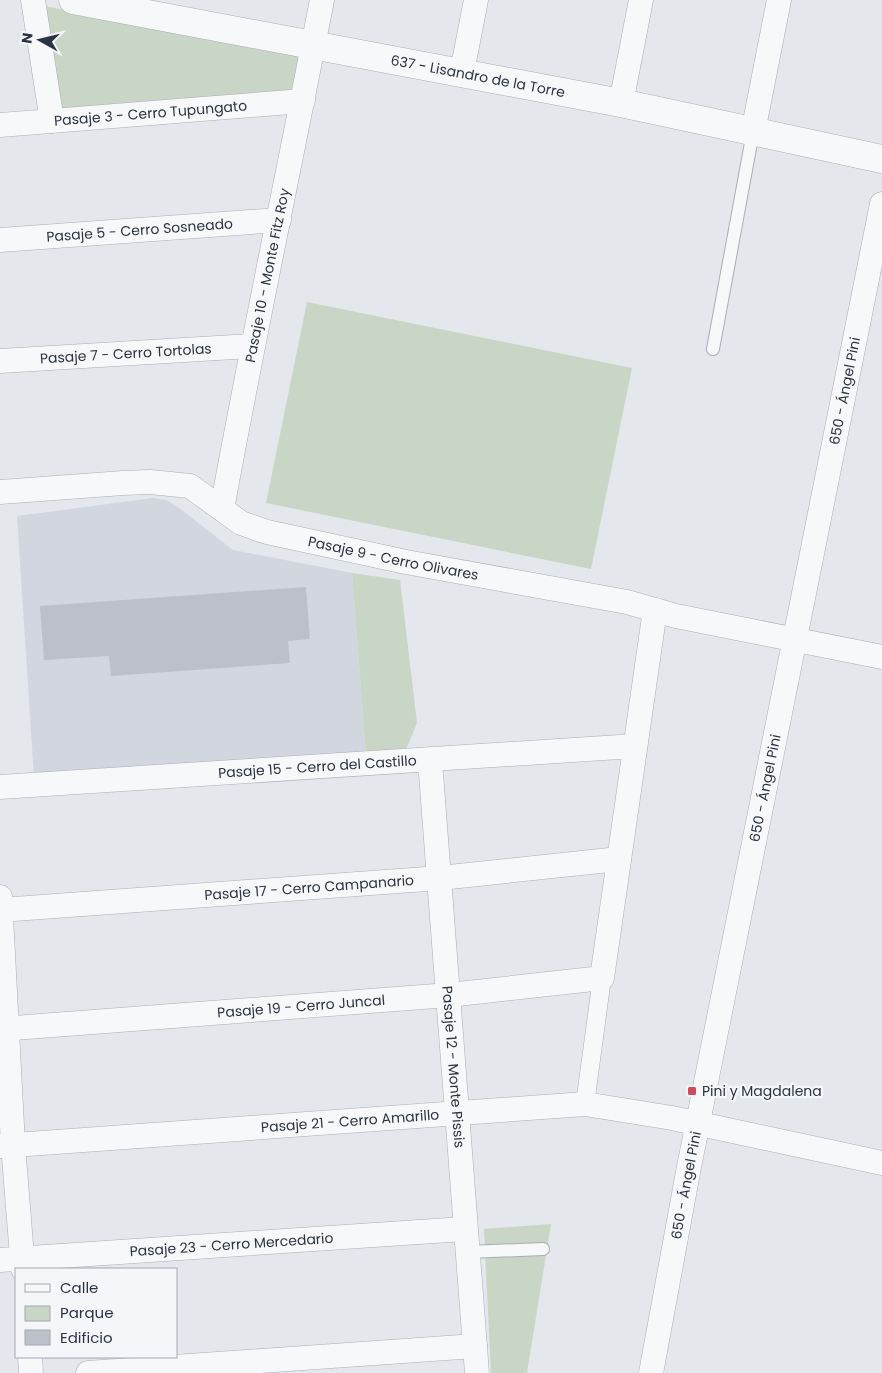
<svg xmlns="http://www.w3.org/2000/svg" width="882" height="1373" font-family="Poppins,sans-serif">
<rect width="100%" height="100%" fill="#e4e7ec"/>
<path fill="#d2d6de" d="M153 498 166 500 178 507 233 550 352 573 366 755 34 777 17 516Z"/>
<g fill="#c9d6c5">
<path d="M40 5 301 57 292 96 56 111Z"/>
<path d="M307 302 632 368 591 569 266 503Z"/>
<path d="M352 573 400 580 417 723 405 752 366 755Z"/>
<path d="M551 1224 527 1373H491L484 1229Z"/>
</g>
<path fill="#bbc0ca" d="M306 587 310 639 288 641 290 663 111 676 109 656 44 660 40 606Z"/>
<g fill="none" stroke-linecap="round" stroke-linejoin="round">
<g stroke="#a9aeb7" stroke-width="14">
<g id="service">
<path d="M713 349 753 132"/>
<path d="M467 1252 543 1249"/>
</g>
</g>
<g stroke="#a9aeb7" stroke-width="19">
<path id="pedestrian" d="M585 1104 602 978"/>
</g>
<g stroke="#a9aeb7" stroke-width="25">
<g id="minor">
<path d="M33 0 52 121"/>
<path d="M462 72 476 0"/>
<path d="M621 103 641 0"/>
<path id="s1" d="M0 125 303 101"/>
<path d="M753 132 779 0"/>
<path id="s2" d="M0 240 279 220"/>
<path id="s3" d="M0 361 251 346"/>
<path id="s4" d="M0 492 123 483 150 482 190 486 241 523 267 532 406 562 627 602 676 616 882 657"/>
<path id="s5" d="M222 509C253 339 289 170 322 0"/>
<path id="s6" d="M428 760 431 774 477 1373"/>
<path id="s7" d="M0 787 635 746"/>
<path d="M0 897 13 1145 23 1269"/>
<path id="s8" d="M0 910 440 878 619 859"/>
<path id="s9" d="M0 1029 449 995 602 978 655 610"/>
<path id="s10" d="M0 1146 585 1104 672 1118 882 1163"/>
<path id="s11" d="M0 1260 464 1229"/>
<path d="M30 1357 31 1373"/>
<path d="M88 1373 475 1346"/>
<path id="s12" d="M651 1373 689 1167 882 204"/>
</g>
</g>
<g stroke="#a9aeb7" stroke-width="29">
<g id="tertiary">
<path id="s13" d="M73 0 621 103 882 159"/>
</g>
</g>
<use href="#service" stroke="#f7f8fa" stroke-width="12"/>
<use href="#pedestrian" stroke="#f7f8fa" stroke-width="18"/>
<use href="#minor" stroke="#f7f8fa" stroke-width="24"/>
<use href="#tertiary" stroke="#f7f8fa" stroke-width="28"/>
</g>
<rect fill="#d1495b" stroke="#f4f6f9" stroke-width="2" x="687" y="1086" width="10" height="10" rx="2.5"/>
<g text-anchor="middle" stroke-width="4.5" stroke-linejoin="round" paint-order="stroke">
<g font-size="14" fill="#2b3445" stroke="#f4f6f9">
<text dy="5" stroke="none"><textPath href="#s13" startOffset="412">637 - Lisandro de la Torre</textPath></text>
<text dy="5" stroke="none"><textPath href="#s1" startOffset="151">Pasaje 3 - Cerro Tupungato</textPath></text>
<text dy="5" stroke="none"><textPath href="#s2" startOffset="140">Pasaje 5 - Cerro Sosneado</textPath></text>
<text dy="5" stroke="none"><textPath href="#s5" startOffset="238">Pasaje 10 - Monte Fitz Roy</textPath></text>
<text dy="5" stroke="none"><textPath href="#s3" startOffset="126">Pasaje 7 - Cerro Tortolas</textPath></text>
<text dy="5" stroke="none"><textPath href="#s12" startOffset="1001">650 - Ángel Pini</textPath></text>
<text dy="5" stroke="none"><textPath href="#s4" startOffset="410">Pasaje 9 - Cerro Olivares</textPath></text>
<text dy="5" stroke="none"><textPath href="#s7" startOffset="318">Pasaje 15 - Cerro del Castillo</textPath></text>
<text dy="5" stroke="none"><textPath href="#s12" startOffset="596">650 - Ángel Pini</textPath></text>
<text dy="5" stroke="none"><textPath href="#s8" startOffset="310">Pasaje 17 - Cerro Campanario</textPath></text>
<text dy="5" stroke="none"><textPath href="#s9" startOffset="302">Pasaje 19 - Cerro Juncal</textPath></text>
<text dy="5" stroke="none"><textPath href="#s6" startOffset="308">Pasaje 12 - Monte Pissis</textPath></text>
<text dy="5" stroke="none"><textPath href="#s10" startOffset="351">Pasaje 21 - Cerro Amarillo</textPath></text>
<text dy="5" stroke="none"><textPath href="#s12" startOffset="191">650 - Ángel Pini</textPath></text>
<text dy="5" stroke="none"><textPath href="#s11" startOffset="232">Pasaje 23 - Cerro Mercedario</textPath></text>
</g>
<g font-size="14" fill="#2b3445" stroke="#f4f6f9" text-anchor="start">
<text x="702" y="1096">Pini y Magdalena</text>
</g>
</g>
<rect x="15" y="1268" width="162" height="90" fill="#f4f6f9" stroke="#a4a8b1"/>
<rect x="25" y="1284" width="25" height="8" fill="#f7f8fa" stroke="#a4a8b1"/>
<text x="60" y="1293" font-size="15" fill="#2b3445">Calle</text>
<rect x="25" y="1306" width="25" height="15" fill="#c9d6c5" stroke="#a4a8b1"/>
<text x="60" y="1318" font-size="15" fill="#2b3445">Parque</text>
<rect x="25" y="1330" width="25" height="15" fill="#bbc0ca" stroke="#a4a8b1"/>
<text x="60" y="1343" font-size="15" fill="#2b3445">Edificio</text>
<g transform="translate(40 40) rotate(278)" stroke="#f4f6f9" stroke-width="4" paint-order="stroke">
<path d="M0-4L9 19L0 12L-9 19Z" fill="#2b3445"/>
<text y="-8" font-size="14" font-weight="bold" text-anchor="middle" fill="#2b3445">N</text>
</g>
</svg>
